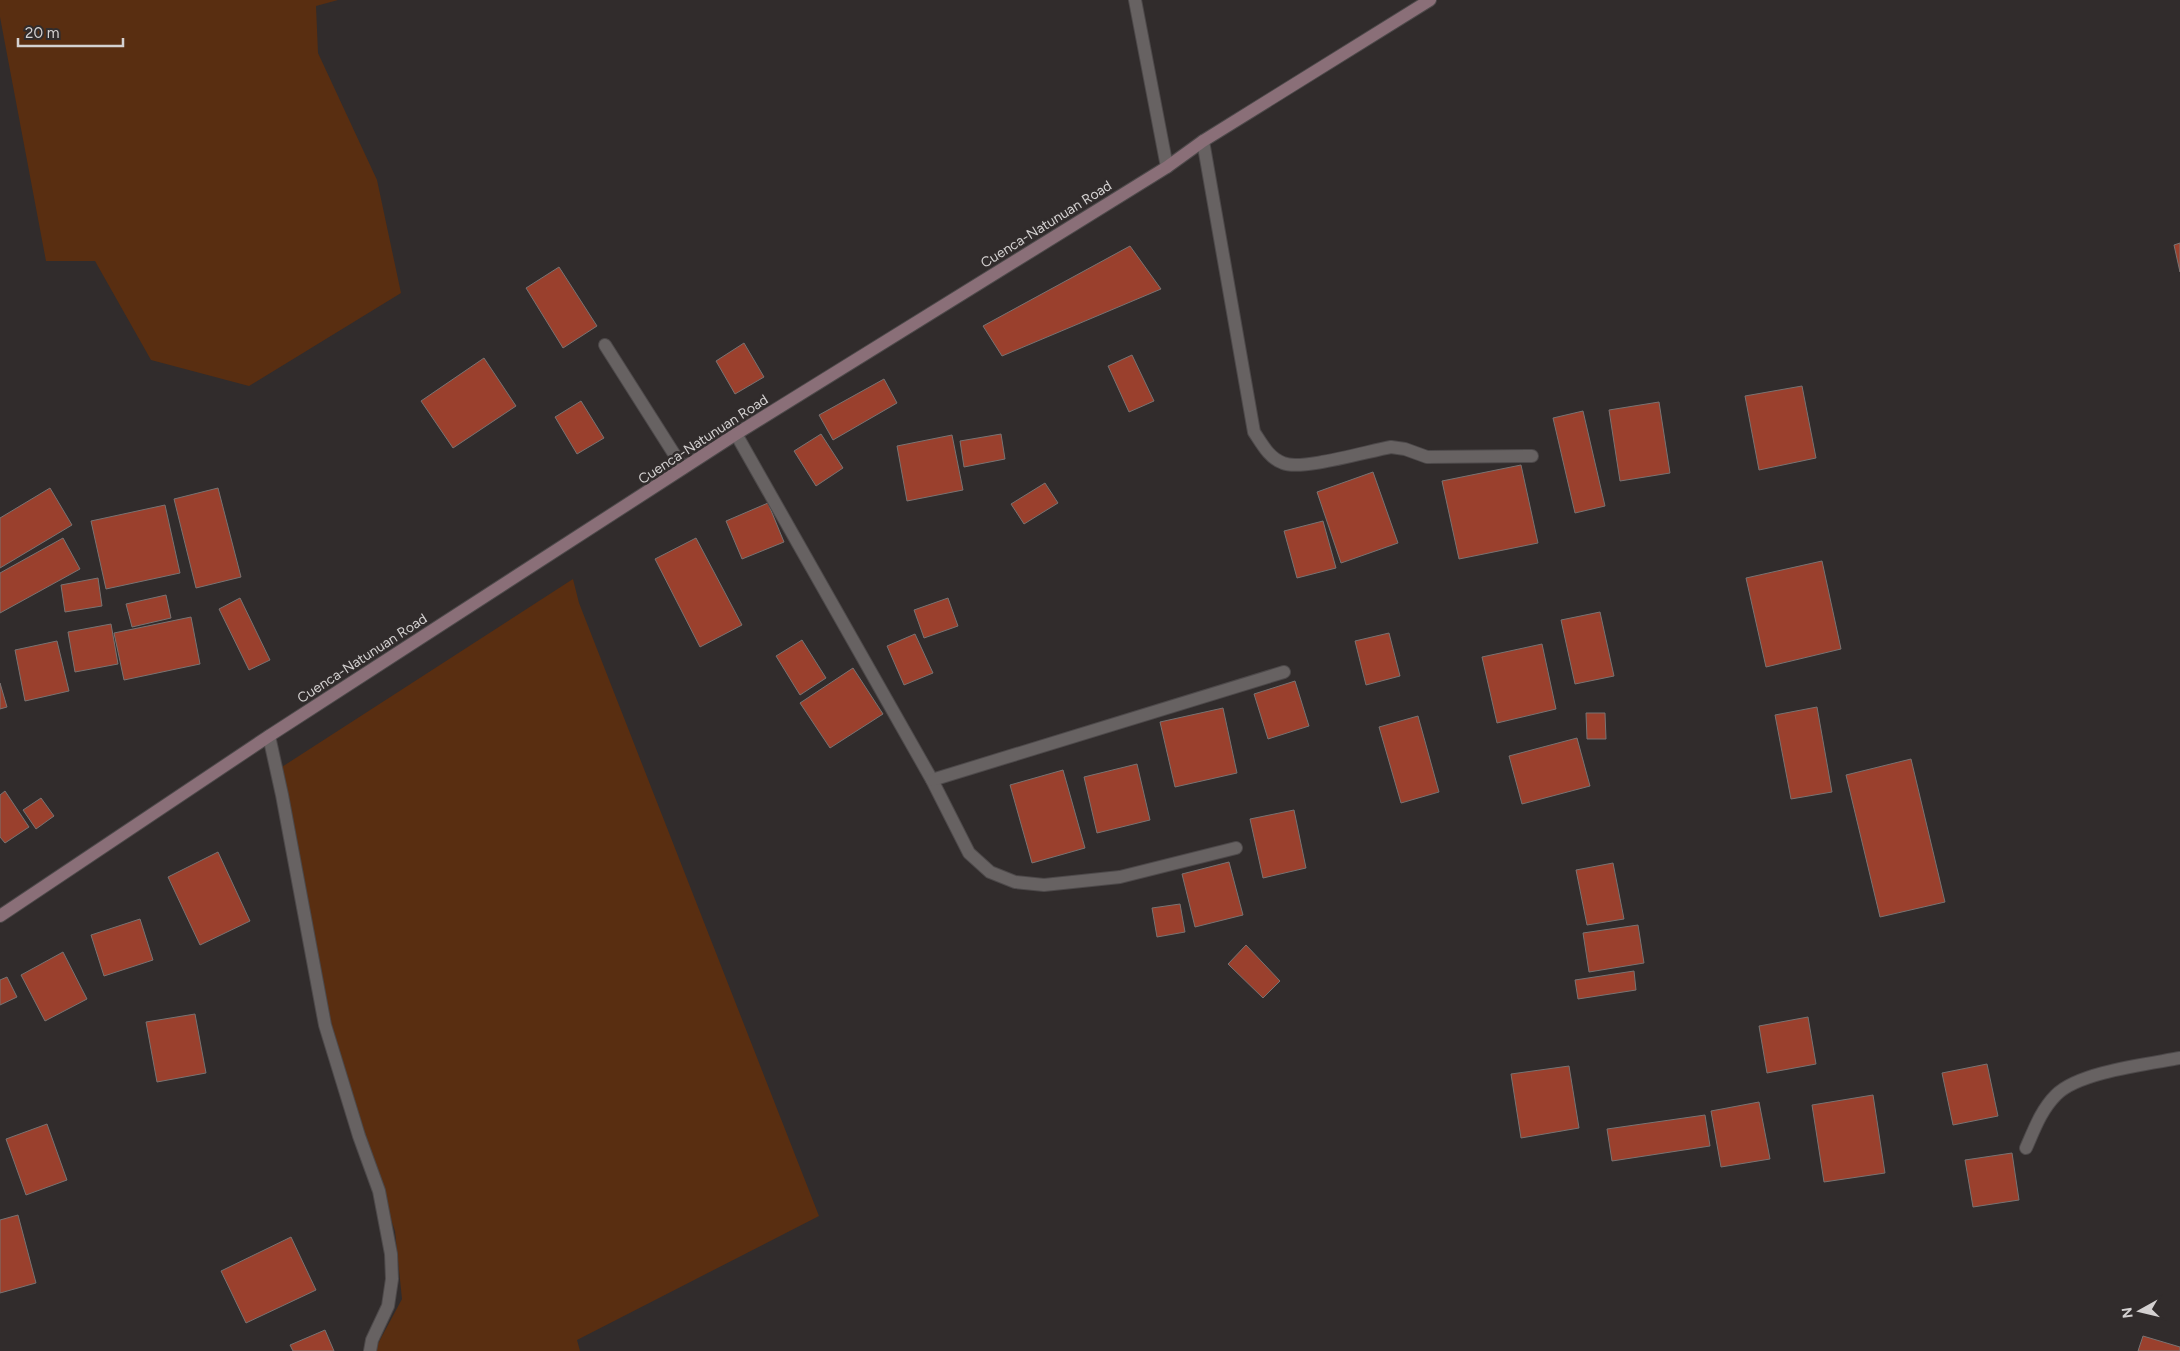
<svg xmlns="http://www.w3.org/2000/svg" width="2180" height="1351" font-family="Figtree,sans-serif">
<rect width="100%" height="100%" fill="#312c2c"/>
<g fill="#592e11">
<path d="M0 0H338L316 6 318 53 377 180 401 293 249 386 151 360 95 261H46L0 17Z"/>
<path d="M573 579 579 603 819 1216 577 1340 580 1351H374L402 1299 395 1231 333 1050 271 774Z"/>
</g>
<g fill="#9a402d" stroke="#797372">
<path d="M2180 243V272L2174 245Z"/>
<path d="M1130 246 1161 289 1002 356 983 326Z"/>
<path d="M559 267 597 326 563 348 526 288Z"/>
<path d="M744 343 764 377 735 394 716 361Z"/>
<path d="M1132 355 1154 401 1129 412 1108 366Z"/>
<path d="M484 358 516 406 453 448 421 401Z"/>
<path d="M884 379 897 403 833 440 819 415Z"/>
<path d="M1802 386 1816 458 1759 470 1745 396Z"/>
<path d="M581 401 604 438 577 454 555 417Z"/>
<path d="M1659 402 1670 473 1620 481 1609 410Z"/>
<path d="M1583 411 1605 506 1575 513 1553 418Z"/>
<path d="M821 434 843 468 816 486 794 451Z"/>
<path d="M1001 434 1005 459 964 467 960 441Z"/>
<path d="M952 435 963 490 907 501 897 446Z"/>
<path d="M1521 465 1538 543 1459 559 1442 481Z"/>
<path d="M1373 472 1398 543 1341 563 1317 492Z"/>
<path d="M1045 483 1058 503 1024 524 1011 504Z"/>
<path d="M50 488 72 525 0 568V518Z"/>
<path d="M218 488 241 577 196 588 174 499Z"/>
<path d="M768 503 784 542 742 559 726 521Z"/>
<path d="M165 505 180 573 106 589 91 521Z"/>
<path d="M1323 521 1336 568 1297 578 1284 531Z"/>
<path d="M63 538 80 569 0 613V573Z"/>
<path d="M696 538 742 625 700 647 655 559Z"/>
<path d="M1822 561 1841 649 1766 667 1746 578Z"/>
<path d="M98 578 102 606 65 612 61 585Z"/>
<path d="M166 595 171 618 132 627 126 604Z"/>
<path d="M240 598 270 660 249 670 219 609Z"/>
<path d="M948 598 958 626 924 638 914 610Z"/>
<path d="M1600 612 1614 676 1575 684 1561 620Z"/>
<path d="M191 617 200 664 124 680 114 633Z"/>
<path d="M111 624 118 664 75 672 68 632Z"/>
<path d="M1389 633 1400 676 1366 685 1355 641Z"/>
<path d="M915 634 933 673 904 685 887 646Z"/>
<path d="M802 640 826 678 800 695 776 656Z"/>
<path d="M57 641 69 691 25 701 15 650Z"/>
<path d="M1542 644 1556 709 1497 723 1482 657Z"/>
<path d="M853 668 883 714 830 748 800 703Z"/>
<path d="M1295 681 1309 726 1268 739 1254 694Z"/>
<path d="M0 683 7 707 0 709Z"/>
<path d="M1817 707 1832 792 1791 799 1775 715Z"/>
<path d="M1223 708 1237 773 1175 787 1160 722Z"/>
<path d="M1586 713H1605L1606 739H1587Z"/>
<path d="M1418 716 1439 792 1401 803 1379 727Z"/>
<path d="M1577 738 1590 786 1522 804 1509 756Z"/>
<path d="M1911 759 1945 902 1880 917 1846 775Z"/>
<path d="M1137 764 1150 820 1097 833 1084 777Z"/>
<path d="M1063 770 1085 848 1032 863 1010 785Z"/>
<path d="M5 791 29 827 5 843 0 837V795Z"/>
<path d="M41 798 54 816 36 829 23 810Z"/>
<path d="M1294 810 1306 868 1263 878 1250 819Z"/>
<path d="M218 852 250 921 200 945 168 877Z"/>
<path d="M1229 862 1243 915 1195 927 1182 874Z"/>
<path d="M1613 863 1624 919 1587 925 1576 870Z"/>
<path d="M1180 904 1185 932 1157 937 1152 908Z"/>
<path d="M140 919 153 960 104 976 91 935Z"/>
<path d="M1638 925 1644 963 1589 972 1583 933Z"/>
<path d="M1246 945 1280 981 1263 998 1228 964Z"/>
<path d="M63 952 87 999 45 1021 21 975Z"/>
<path d="M1634 971 1636 990 1578 999 1575 980Z"/>
<path d="M7 977 17 997 0 1005V980Z"/>
<path d="M195 1014 206 1073 157 1082 146 1022Z"/>
<path d="M1808 1017 1816 1064 1767 1073 1759 1026Z"/>
<path d="M1987 1064 1998 1116 1953 1125 1942 1073Z"/>
<path d="M1569 1066 1579 1128 1521 1138 1511 1074Z"/>
<path d="M1873 1095 1885 1173 1824 1182 1812 1105Z"/>
<path d="M1759 1102 1770 1159 1721 1167 1711 1111Z"/>
<path d="M1705 1115 1710 1146 1612 1161 1607 1129Z"/>
<path d="M47 1124 67 1180 26 1195 6 1139Z"/>
<path d="M2012 1153 2019 1200 1973 1207 1965 1160Z"/>
<path d="M18 1215 36 1283 0 1293V1220Z"/>
<path d="M291 1237 316 1290 246 1323 221 1271Z"/>
<path d="M325 1330 334 1351H293L290 1345Z"/>
<path d="M2143 1336 2180 1347V1351H2138Z"/>
</g>
<g fill="none" stroke-linecap="round" stroke-linejoin="round">
<g stroke="#4d494a" stroke-width="14">
<path id="lane" d="M605 345 683 468"/>
</g>
<g stroke="#4d494a" stroke-width="14">
<g id="street">
<path d="M1135 0 1167 167"/>
<path d="M1203 141 1254 432C1262 444 1269 458 1283 463 1301 471 1368 451 1391 447L1405 449 1427 457 1532 456"/>
<path d="M736 434 932 780 969 853 990 872 1015 882 1044 885 1120 877 1236 848"/>
<path d="M269 736 282 795 325 1025 359 1136 379 1191 391 1254 392 1279 388 1306 372 1340 370 1351"/>
<path d="M932 780 1284 672"/>
<path d="M2026 1148C2034 1130 2041 1110 2056 1095 2078 1072 2148 1064 2180 1058"/>
</g>
</g>
<g stroke="#4d494a" stroke-width="14">
<path id="secondary" d="M0 916 269 736 736 434 1167 167 1203 141 1430 0"/>
</g>
<use href="#lane" stroke="#676262" stroke-width="12"/>
<use href="#street" stroke="#676262" stroke-width="12"/>
<use href="#secondary" stroke="#8a6f78" stroke-width="12"/>
</g>
<g text-anchor="middle" stroke-width="5" stroke-linejoin="round" paint-order="stroke">
<g font-size="14" fill="#d4d1d1" stroke="#312c2c">
<text transform="translate(1046 224) rotate(-32)" y="5">Cuenca-Natunuan Road</text>
<text transform="translate(703 439) rotate(-33)" y="5">Cuenca-Natunuan Road</text>
<text transform="translate(362 658) rotate(-33)" y="5">Cuenca-Natunuan Road</text>
</g>
</g>
<g transform="translate(2140 1311) rotate(262)" stroke="#312c2c" stroke-width="4" paint-order="stroke">
<path d="M0-4L9 19L0 12L-9 19Z" fill="#d4d1d1"/>
<text y="-8" font-size="14" font-weight="bold" text-anchor="middle" fill="#d4d1d1">N</text>
</g>
<path d="M18 38v8h105v-8" fill="none" stroke="#d4d1d1" stroke-width="2.5"/>
<text x="25" y="38" font-size="15" fill="#d4d1d1" stroke="#312c2c" stroke-width="4" paint-order="stroke">20 m</text>
</svg>
